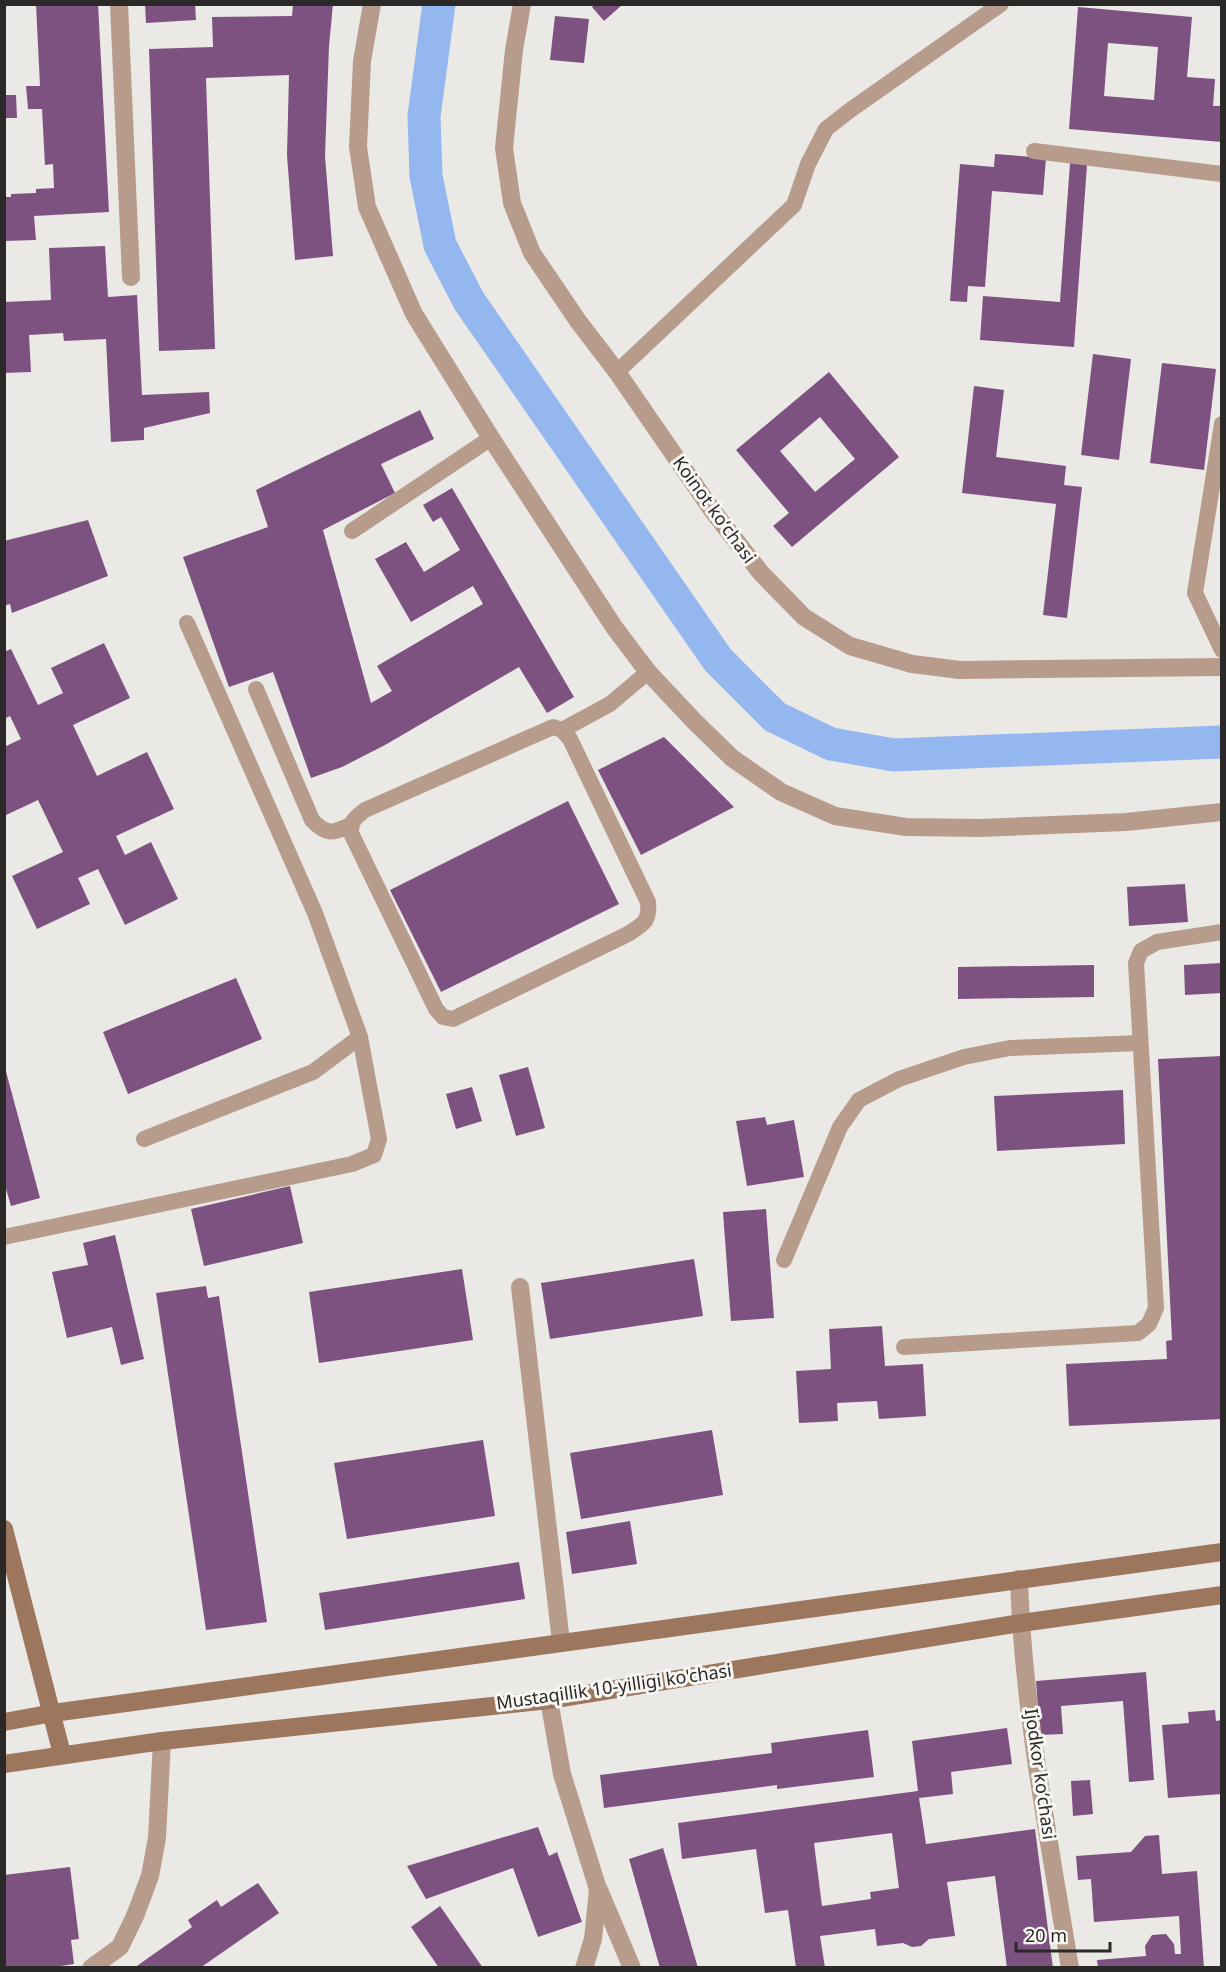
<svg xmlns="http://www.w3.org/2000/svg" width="1226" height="1972" font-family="'Noto Sans',sans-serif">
<rect width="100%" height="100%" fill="#eae9e6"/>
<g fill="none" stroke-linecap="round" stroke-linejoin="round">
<path stroke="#95b7ef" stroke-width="33" d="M439 4 424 116 426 176 440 245 469 301 718 660 775 717 831 744 894 755 1222 742"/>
</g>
<g fill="#7d5281" fill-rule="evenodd">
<path d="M36 4H98L109 212 34 216 36 240 4 241V197H11V194L36 193V189L54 188 53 164 45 165 42 109H28L26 86H40Z"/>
<path d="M145 4H195L196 20 146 23Z"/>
<path d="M293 4H333L329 46 325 156 333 256 295 260 287 155 289 75 206 78 215 349 159 351 149 49 213 47 212 17 292 16Z"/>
<path d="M595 4H623L604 21 592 7Z"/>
<path d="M1078 7 1192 17 1187 77 1215 79 1213 106H1222V142L1069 129ZM1108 43 1158 47 1154 100 1104 96Z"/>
<path d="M555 16 589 19 584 63 550 60Z"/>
<path d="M4 95H16L17 118H4Z"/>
<path d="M995 154 1046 158 1043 195 992 191 985 287 968 286 967 302 950 301 960 164 994 167Z"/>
<path d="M1070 163 1087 165 1074 347 980 340 983 296 1060 302Z"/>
<path d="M105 246 108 297 137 295 142 395 209 392 210 413 144 428V440L111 442 106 339 64 341 63 333 29 335 31 372 4 373V302L51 300 49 248Z"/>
<path d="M1093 354 1131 359 1119 460 1081 455Z"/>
<path d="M1162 363 1216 369 1204 470 1150 463Z"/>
<path d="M829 372 899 457 792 547 773 526 789 513 736 450ZM820 417 855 459 815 492 780 451Z"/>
<path d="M974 386 1004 390 996 457 1066 466 1064 485 1082 487 1067 618 1043 615 1056 504 962 493Z"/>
<path d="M420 410 434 439 381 464 395 493 323 530 371 703 392 691 377 666 483 604 473 586 411 622 375 559 406 542 424 572 460 550 441 517 433 522 423 505 452 488 574 697 547 713 519 667 385 745 342 767 311 778 273 672 229 687 183 557 268 527 256 490Z"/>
<path d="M88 520 108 576 12 613 10 604 4 606V541Z"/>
<path d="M104 643 130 698 73 725 97 776 147 752 174 809 116 836 125 855 151 842 178 899 125 925 98 869 78 878 90 904 37 929 12 876 63 852 38 800 4 816V747L21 739 10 716 4 719V652L11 649 38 705 63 693 51 668Z"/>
<path d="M664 737 734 807 641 855 598 770Z"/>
<path d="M568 801 619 904 441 992 390 890Z"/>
<path d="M1185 884 1188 922 1129 926 1127 887Z"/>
<path d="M1222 963V993L1185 995 1184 965Z"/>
<path d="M1094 965V997L958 999V967Z"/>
<path d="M236 978 262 1039 128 1094 103 1032Z"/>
<path d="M1222 1056V1419L1069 1426 1066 1364 1167 1359 1166 1341 1172 1340 1158 1059Z"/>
<path d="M4 1064 40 1198 11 1206 4 1182Z"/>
<path d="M528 1067 545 1128 516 1136 499 1075Z"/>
<path d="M472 1087 482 1121 456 1129 446 1094Z"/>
<path d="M1123 1090 1125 1144 997 1151 994 1096Z"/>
<path d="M765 1117 767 1125 794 1120 804 1177 747 1186 736 1121Z"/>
<path d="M290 1186 303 1243 204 1266 191 1209Z"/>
<path d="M766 1209 774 1318 731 1321 723 1212Z"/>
<path d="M115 1235 144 1359 121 1365 112 1327 67 1338 52 1272 88 1265 83 1243Z"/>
<path d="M694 1259 703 1316 550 1339 541 1283Z"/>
<path d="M462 1269 473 1340 319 1363 309 1292Z"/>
<path d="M206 1286 208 1298 219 1296 267 1622 206 1630 156 1293Z"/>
<path d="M882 1326 885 1366 923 1364 926 1416 879 1419 877 1401 837 1403 838 1421 799 1423 796 1371 831 1369 829 1329Z"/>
<path d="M712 1430 723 1495 581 1519 570 1453Z"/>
<path d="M483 1440 495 1516 347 1539 334 1463Z"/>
<path d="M630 1521 637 1564 572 1574 566 1532Z"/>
<path d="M519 1562 525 1599 325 1630 319 1593Z"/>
<path d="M1146 1672 1154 1780 1129 1782 1123 1701 1061 1706 1063 1734 1040 1735 1036 1681Z"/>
<path d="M1215 1710 1216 1721 1222 1720V1794L1168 1798 1162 1725 1189 1723 1188 1712Z"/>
<path d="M1007 1728 1012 1764 951 1772 953 1794 919 1798 926 1844 1035 1829 1053 1968H1007L995 1876 947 1882 955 1936 929 1939 921 1946 912 1947 903 1943 877 1946 875 1929 820 1936 825 1968H796L788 1910 765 1913 756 1849 682 1859 678 1823 918 1791 912 1741ZM892 1833 899 1888 870 1892 871 1899 822 1906 814 1843Z"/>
<path d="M868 1730 874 1777 777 1789V1785L604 1808 600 1775 772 1753 771 1743Z"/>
<path d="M1090 1780 1093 1814 1073 1816 1071 1781Z"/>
<path d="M538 1827 549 1856 557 1852 582 1922 538 1937 513 1868 426 1899 407 1866Z"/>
<path d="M1159 1835 1162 1874 1197 1871 1204 1968H1098L1097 1960 1146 1956 1145 1946 1152 1935 1166 1934 1174 1944 1175 1954H1181L1179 1916 1094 1922 1091 1879 1078 1880 1076 1856 1131 1852 1145 1836Z"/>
<path d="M663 1848 698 1968H660L629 1859Z"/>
<path d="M70 1867 79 1939 71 1940 74 1964 47 1968H4V1875Z"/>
<path d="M258 1883 279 1913 200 1968H134L192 1927 188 1920 217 1900 221 1907Z"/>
<path d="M440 1906 483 1968H439L411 1927Z"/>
</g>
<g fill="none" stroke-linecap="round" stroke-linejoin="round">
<g stroke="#b79c8b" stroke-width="16">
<path d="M1034 151 1222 174"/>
<path d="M617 372 794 205 808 164 826 129 849 111 1001 4"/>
<path d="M1222 424 1195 593 1222 650"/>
<path d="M352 531 491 438"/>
<path d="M256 689 312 820C327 836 333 833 351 825"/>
<path d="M553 727 562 730 570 739 648 902C650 922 643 924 628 934L453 1019 443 1017 436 1009 351 833C350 821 356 817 365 810Z"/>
<path d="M562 730 610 704 648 672"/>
<path d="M144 1139 313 1072 360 1037"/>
<path d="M4 1237 352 1164 374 1155 379 1139 360 1037 315 913 187 623"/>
<path d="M784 1260 840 1127 859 1100 899 1079 964 1057 1010 1048 1140 1043"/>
<path d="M904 1347 1138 1333 1149 1324 1156 1308 1136 963 1141 951 1157 942 1222 932"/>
</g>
<g stroke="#b79c8b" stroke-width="18">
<path d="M119 4 131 277"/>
<path d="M372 4 362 61 358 147 367 207 414 314 491 438 614 627 648 672 694 721 732 758 781 792 835 816 906 827 982 828 1126 822 1222 812"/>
<path d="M522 4 514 50 504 148 512 203 532 253 578 321 617 372 712 510 761 573 804 617 850 646 912 664 960 670 1222 667"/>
<path d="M520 1287 561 1642"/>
<path d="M1019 1579C1023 1710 1049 1839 1070 1968"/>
<path d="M549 1700 562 1774 598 1889 593 1939 584 1968"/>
<path d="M599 1890 632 1968"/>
<path d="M91 1968 120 1947 135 1916 150 1876 157 1838 162 1741"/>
</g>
<g stroke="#9d765e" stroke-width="18">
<path d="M4 1529 62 1754"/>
<path d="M4 1722 53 1713 1222 1552"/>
<path d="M4 1764 162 1741 549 1700 1021 1623 1222 1595"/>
</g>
</g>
<g text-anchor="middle" stroke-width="6" stroke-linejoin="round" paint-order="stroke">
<g font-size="18" fill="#2a2928" stroke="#f7f6f3">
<text transform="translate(714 510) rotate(54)" y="6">Koinot koʻchasi</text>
<text transform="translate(614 1687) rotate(-8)" y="6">Mustaqillik 10-yilligi ko'chasi</text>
<text transform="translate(1040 1774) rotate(82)" y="6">Ijodkor koʻchasi</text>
</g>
</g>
<rect width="1226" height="1972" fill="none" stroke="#2a2928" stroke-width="12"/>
<path d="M1016 1942v9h94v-9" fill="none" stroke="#2a2928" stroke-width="3"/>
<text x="1025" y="1942" font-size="18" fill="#2a2928" stroke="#f7f6f3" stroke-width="4.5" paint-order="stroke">20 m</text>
</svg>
